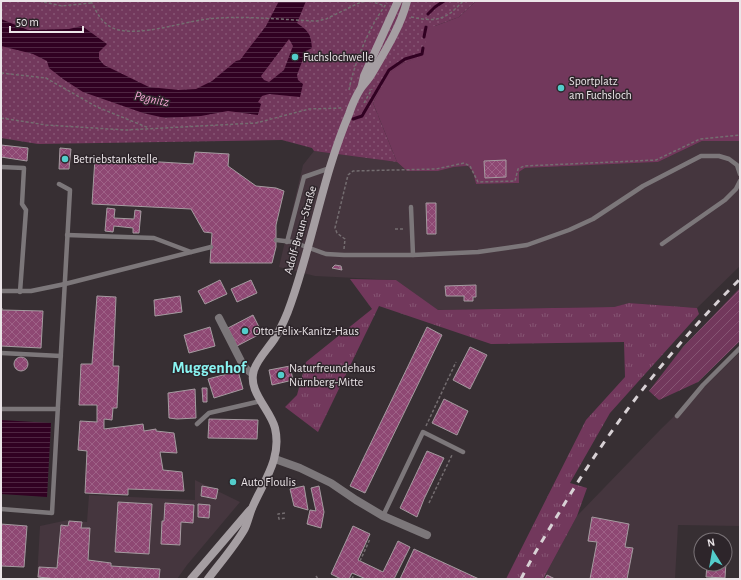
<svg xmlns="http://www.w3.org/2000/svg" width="741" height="580" font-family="'Alegreya Sans',sans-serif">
<defs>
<pattern id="grass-tufts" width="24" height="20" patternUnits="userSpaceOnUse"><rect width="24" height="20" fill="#72385c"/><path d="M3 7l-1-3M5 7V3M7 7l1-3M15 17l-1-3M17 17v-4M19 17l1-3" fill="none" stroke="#865573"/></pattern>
<pattern id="park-dots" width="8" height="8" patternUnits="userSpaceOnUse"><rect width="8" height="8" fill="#72385c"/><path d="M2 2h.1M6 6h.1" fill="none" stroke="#865573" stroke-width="1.8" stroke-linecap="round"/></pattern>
<pattern id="garden-furrows" width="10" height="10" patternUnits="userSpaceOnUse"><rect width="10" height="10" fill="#72385c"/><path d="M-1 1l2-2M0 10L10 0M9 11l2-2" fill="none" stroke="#865573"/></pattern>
<pattern id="water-rules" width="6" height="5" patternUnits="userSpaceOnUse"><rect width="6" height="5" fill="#310122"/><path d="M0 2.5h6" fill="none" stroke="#4f2642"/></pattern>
<pattern id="building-cross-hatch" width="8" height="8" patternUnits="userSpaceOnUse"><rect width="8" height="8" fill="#8e4873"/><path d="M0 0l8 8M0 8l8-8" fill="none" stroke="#9e6287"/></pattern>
</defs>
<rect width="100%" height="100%" fill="#372f33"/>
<g fill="#45363e">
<path d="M702 141H740V266L697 308 630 303 614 307 437 310 396 280 315 276 279 267 303 165 314 151 397 162 407 171H438L454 167 468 166 473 172 476 184 519 183V172L525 168 658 162Z"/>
<path d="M740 352V526L678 525 675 579H543L577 516 661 429Z"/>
<path d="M195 480 240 502 187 565 177 579H37L40 526 68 520 87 522 89 495 195 500Z"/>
</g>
<path fill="url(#grass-tufts)" d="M350 279 396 280 438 310 614 307 629 303 697 308 699 314 610 413 570 483 587 488 577 516 543 579H506L586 420 625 377 624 342 491 344 379 306 318 432 285 407 297 395 306 362 372 309Z"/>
<path fill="url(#park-dots)" d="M1 1H476L459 17 435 26 424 56 403 63 390 73 373 103 397 162 314 151 312 148 282 140 38 144 1 138Z"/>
<path fill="url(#garden-furrows)" d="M740 288V341L698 382 659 400 649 391 683 347Z"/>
<path fill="#72385c" d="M476 1H740V141H702L658 162 525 168 519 172V183L476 184 473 172 468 166 454 167 438 171H407L397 162 373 103 389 73 403 63 424 55 427 27 435 26 459 17Z"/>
<g fill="url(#water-rules)" fill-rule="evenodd">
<path d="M279 1H306L297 23C308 31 311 33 312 48L306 51 297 75 298 80 303 84 300 97 269 94 262 96 258 102 261 104 258 115 228 111 201 116 165 118 143 113 83 92 63 79 49 68 47 61 33 54 1 46V19L28 30 69 29 82 26 107 44 99 52V59L104 65 149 87 179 90 196 89 212 81 236 61 240 60 266 26ZM289 39 293 46 284 70 269 82 264 80 261 76Z"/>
<path d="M1 420 51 423 47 497 1 494Z"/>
</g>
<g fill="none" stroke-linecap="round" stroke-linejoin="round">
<g stroke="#310122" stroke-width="3">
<path d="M428 14 435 7 444 1"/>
<path d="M424 37 426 27"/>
<path d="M353 119 362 116 389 70 405 59 422 54 423 48"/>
</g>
</g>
<g fill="url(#building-cross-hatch)" stroke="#a59ba0">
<path d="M1 145 28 148 27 161 1 157Z"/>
<path d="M60 148 71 149 69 169H59Z"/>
<path d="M195 152 229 154 228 166 256 186 276 188 284 191 276 225V247L272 263H210L212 233 204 232 191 209 92 204 95 158 193 164Z"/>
<path d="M506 160V177L485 178 484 161Z"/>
<path d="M426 203H436V234H427Z"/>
<path d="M107 208 115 209 114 218 134 219 135 210 141 211 139 233H133V228L114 226 113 232 105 231Z"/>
<path d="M335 265 341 266 342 270 332 268Z"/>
<path d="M220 280 227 294 205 304 198 291Z"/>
<path d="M251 280 257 293 237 302 231 289Z"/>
<path d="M476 285V297H473V301H464V296H446L445 286Z"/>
<path d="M97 296 116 297 113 366H119L117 408H113L112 420 104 419V429L143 424 144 431 156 429V431L174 433 177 453 160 452 163 470 182 472 184 491 128 489V495L85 493 87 451 78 450 80 421 97 422V405H79L81 364H92Z"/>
<path d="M180 296 182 312 155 316 154 300Z"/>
<path d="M1 308H2V310L43 311 41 348 1 346Z"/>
<path d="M253 315 262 333 237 346 228 328Z"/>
<path d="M210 327 215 346 189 353 184 335Z"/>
<path d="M427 327 442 335 365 493 350 486Z"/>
<path d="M470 347 487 355 470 389 453 380Z"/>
<circle cx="21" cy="364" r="7"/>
<path d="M290 366 293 380 272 385 269 370Z"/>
<path d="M238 371 243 389 214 398 208 379Z"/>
<path d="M202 388H207V402H203Z"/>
<path d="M195 389 196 418 177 419 169 418 168 393Z"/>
<path d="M444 399 468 411 457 435 432 423Z"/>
<path d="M209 419 258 420 257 439 208 438Z"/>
<path d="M427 451 444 458 424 499 417 517 400 508Z"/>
<path d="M202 486 218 489 216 499 201 496Z"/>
<path d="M304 486 308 510 294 506 290 489Z"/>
<path d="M319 486 324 512 321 528 307 524 310 510 316 511 311 488Z"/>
<path d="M118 502 152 504 149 554 115 552Z"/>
<path d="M165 503 194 505 193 523 181 522 180 545 161 544 162 521H164Z"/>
<path d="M198 504 210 505 209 518 198 517Z"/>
<path d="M592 517 629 524 625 547 633 548 627 579H590L597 542 588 541Z"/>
<path d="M69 521 82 522 81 528H90L88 560 111 563V566L160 569 159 579H57L38 577 39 567 57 568 61 525 68 526Z"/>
<path d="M1 524 27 526 24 567 1 566Z"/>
<path d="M353 526 370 534 358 560 383 572 398 541 410 547 394 579H366L352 573 349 579H341L331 574Z"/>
<path d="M414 549 479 579H400Z"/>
<path d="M725 562H726L725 578 706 577 707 564H725Z"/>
<path d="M547 575 555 579H545Z"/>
</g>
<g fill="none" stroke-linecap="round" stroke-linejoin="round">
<g stroke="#746d70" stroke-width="1.5" stroke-dasharray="3 2" stroke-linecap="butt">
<path d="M39 1 62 6 92 3"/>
<path d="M91 1C97 14 104 27 119 30 148 36 189 19 219 18 252 16 285 20 317 21L326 19 361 2 367 1"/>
<path d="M370 1 385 6"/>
<path d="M411 17C436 22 445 21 463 1"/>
<path d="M1 73 46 78 97 107 149 128"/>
<path d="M349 90C354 63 370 25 387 3"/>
<path d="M364 103 372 89"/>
<path d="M1 118 46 125 126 130 256 123 309 109 342 108"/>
<path d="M395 229H404"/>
<path d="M344 249 345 239 337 233 335 228 348 175 353 171 436 169 464 163 470 166 478 182 515 181 518 169 524 166 656 160 700 139 740 135"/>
<path d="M426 426 456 362"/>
<path d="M429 503 452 455"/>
<path d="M285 513 278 514 279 519 286 518"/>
<path d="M360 561 370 539"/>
<path d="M316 576 318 579"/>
<path d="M352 579 354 574"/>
</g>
<g stroke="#7c777a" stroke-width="4.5">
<path d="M1 167 24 168 22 204 26 210 20 292"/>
<path d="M411 207 413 255"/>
<path d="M67 235 154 238 191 252"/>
<path d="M276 240 293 242 326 254 344 255H413L478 252 527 245 569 230 593 219 643 186 701 156H719L729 159 737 165 740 174"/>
<path d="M287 242 304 177 330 168"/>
<path d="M662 244 725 200 736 189 740 181"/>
<path d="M1 291H31L65 284 211 247"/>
<path d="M1 353 61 356"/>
<path d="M1 409H58"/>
<path d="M677 416 703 385 740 348"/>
<path d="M197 424 209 413 261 401"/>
<path d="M1 509 52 513 70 190 59 184"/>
<path d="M383 516 423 432 463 452"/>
</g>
<g stroke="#7c777a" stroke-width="8">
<path d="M219 318 243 365 246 369 253 374"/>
<path d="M275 459 300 468 331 483 356 500 383 516 427 535"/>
</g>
<g stroke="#a59ea2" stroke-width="8">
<path d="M362 85 364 76 398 1"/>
<path d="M191 579 250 510"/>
<path d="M208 579C220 563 234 547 244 530 248 523 249 514 253 506 264 481 282 458 275 428 270 409 247 391 254 370 258 358 268 349 275 338 281 328 287 315 291 303 313 241 323 175 349 114 352 105 356 96 361 88 364 84 368 80 371 75 384 53 401 26 407 1"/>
</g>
<path stroke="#d8d1d5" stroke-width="3" stroke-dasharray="7 7" stroke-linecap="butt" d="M521 579C533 555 548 531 562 508 612 424 671 348 740 279"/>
</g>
<g fill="#53cdcb" stroke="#2d252a" stroke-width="1.5">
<circle cx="295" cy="57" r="4"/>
<circle cx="561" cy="88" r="4"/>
<circle cx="65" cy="159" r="4"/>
<circle cx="245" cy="331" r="4"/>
<circle cx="281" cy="375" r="4"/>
<circle cx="233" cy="482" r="4"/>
</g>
<g text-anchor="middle" stroke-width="3" stroke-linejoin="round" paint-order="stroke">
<g font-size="12" fill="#ebe5e8" stroke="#2d252a" text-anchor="start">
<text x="303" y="61">Fuchslochwelle</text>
<text x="569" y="85">Sportplatz<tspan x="569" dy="14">am Fuchsloch</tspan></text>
<text x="73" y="163">Betriebstankstelle</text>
<text x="253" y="335">Otto-Felix-Kanitz-Haus</text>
<text x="289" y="372">Naturfreundehaus<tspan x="289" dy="14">Nürnberg-Mitte</tspan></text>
<text x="241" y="486">Auto Floulis</text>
</g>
<g font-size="12" fill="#ebe5e8" stroke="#2d252a">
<text transform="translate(300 230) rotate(-74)" y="4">Adolf-Braun-Straße</text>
</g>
<g font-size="13" font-style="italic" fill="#f4a4d3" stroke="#2d252a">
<text transform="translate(152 98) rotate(12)" y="5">Pegnitz</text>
</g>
<g font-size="16" font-weight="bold" fill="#89f4f2" stroke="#2d252a">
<text x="209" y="373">Muggenhof</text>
</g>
</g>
<rect width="741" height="580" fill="none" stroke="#ebe5e8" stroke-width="4"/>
<g transform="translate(713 552) rotate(349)"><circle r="19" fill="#2d252a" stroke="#797276"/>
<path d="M0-3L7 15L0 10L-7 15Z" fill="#53cdcb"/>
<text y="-6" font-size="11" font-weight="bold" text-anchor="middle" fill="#ebe5e8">N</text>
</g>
<path d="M10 26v6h73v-6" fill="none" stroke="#ebe5e8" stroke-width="2"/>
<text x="16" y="26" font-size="12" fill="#ebe5e8" stroke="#2d252a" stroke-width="3" paint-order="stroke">50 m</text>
</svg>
